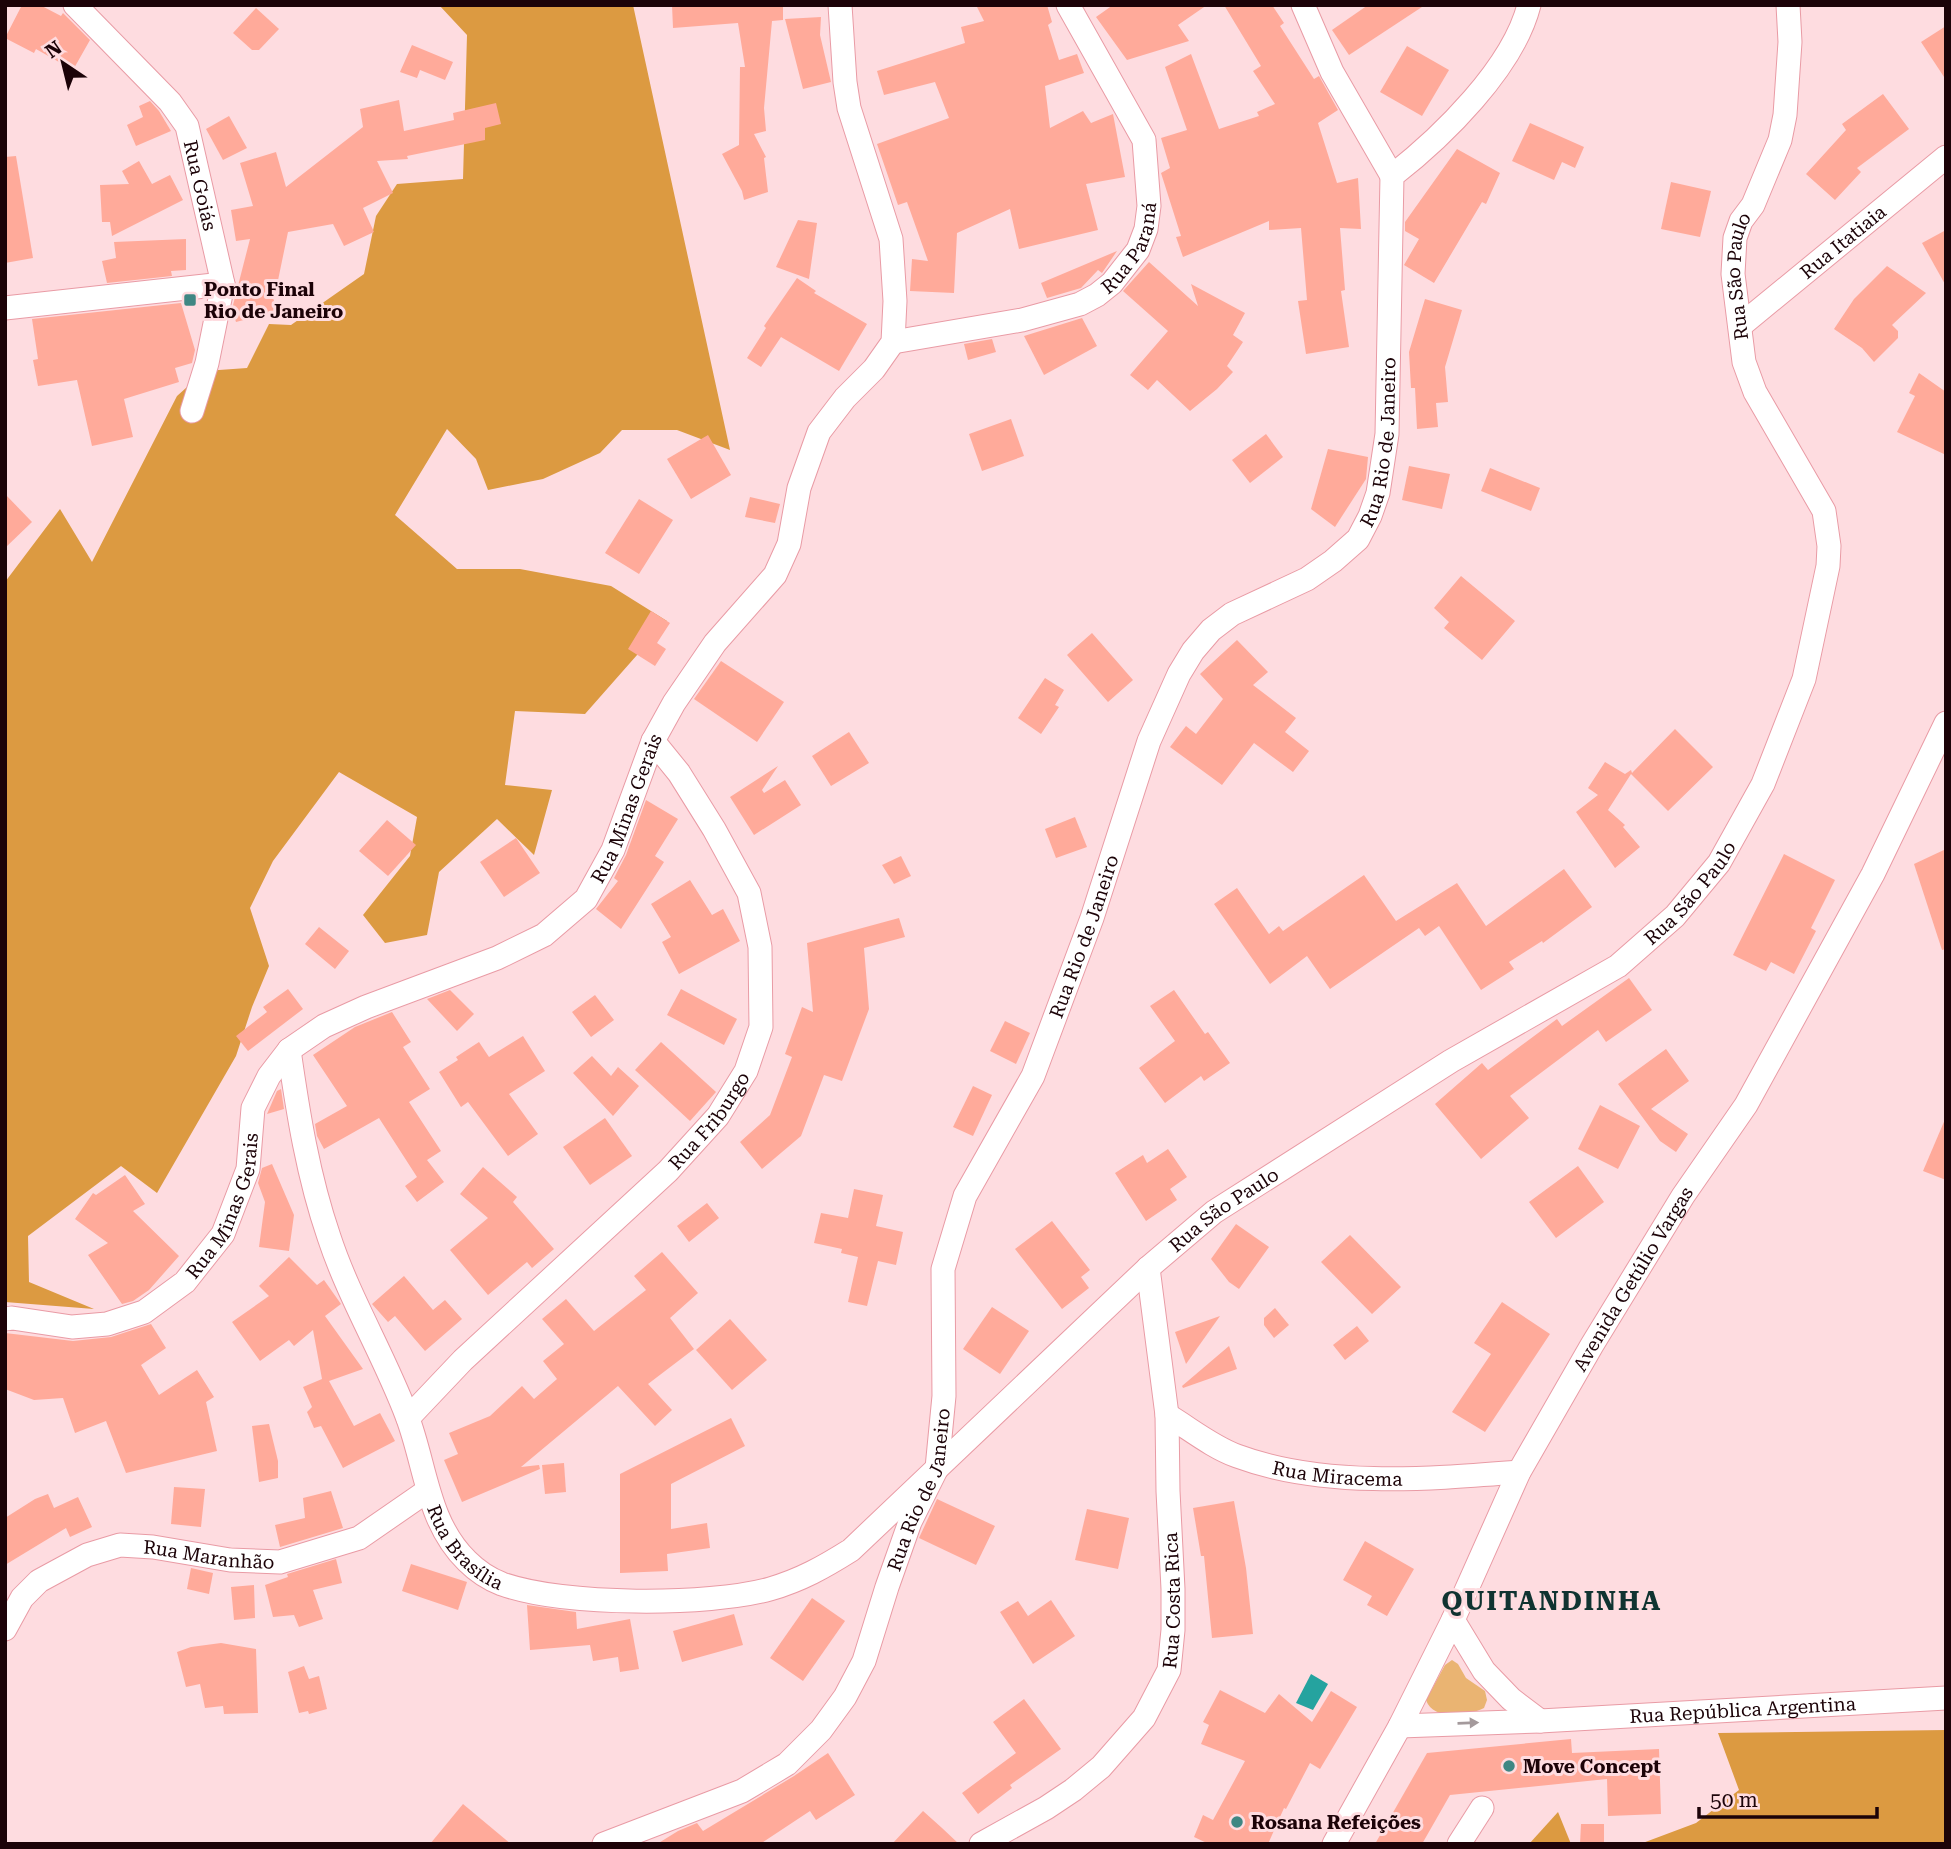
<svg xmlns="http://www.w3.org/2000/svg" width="1951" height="1849" font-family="'Roboto Serif',serif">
<rect width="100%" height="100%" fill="#fedce0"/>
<path fill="#eab472" d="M1452 1660 1458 1664 1466 1678 1485 1691 1487 1700 1484 1708C1467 1716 1433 1721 1426 1700L1445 1665Z"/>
<g fill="#dc9a41">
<path d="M439 5H633L730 450 677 430H622L600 453 543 479 488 490 476 459 447 429 395 515 457 569H520L611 586 667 621 585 714 515 711 505 785 552 790 534 855 497 819 439 872 427 935 385 943 363 915 410 856 417 817 339 772 273 861 250 908 269 966 252 1007 236 1056 157 1193 121 1166 28 1236 29 1282 94 1309 5 1302V582L60 509 92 562 177 396 205 371 247 368 269 324 291 325 364 274 376 216 397 184 463 179 467 35Z"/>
<path d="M1946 1730V1844H1640L1696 1823 1739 1790 1718 1733Z"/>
<path d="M1558 1812 1571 1844H1529Z"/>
</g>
<path fill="#25a39f" d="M1311 1674 1328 1684 1313 1710 1296 1703Z"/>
<g fill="#ffaa9a">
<path d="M22 5H40L61 16 63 13 90 40 73 70 36 49 34 53 5 38Z"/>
<path d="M672 5H783V20L772 21 764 108 766 131 754 134 766 157 764 158 768 192 744 200 742 191 722 154 739 145 740 67H745L738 23 673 28Z"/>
<path d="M976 5H1047L1052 22 1048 25 1059 60 1077 54 1084 73 1045 86 1050 128 1083 111 1091 123 1113 114 1125 177 1086 184 1098 230 1019 249 1010 209 957 233 954 293 910 291 912 259 928 261 907 202 898 205 877 144 949 118 935 82 884 95 877 71 965 43 961 27 984 21Z"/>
<path d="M1113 5H1207L1178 25 1189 41 1127 60 1096 17Z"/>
<path d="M1224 5H1272L1284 23 1280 26 1314 79 1319 76 1338 110 1318 123 1337 183 1358 178 1361 229 1340 228 1345 290 1341 291 1349 347 1306 354 1298 301 1307 300 1301 228 1269 230V221L1183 257 1176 237 1181 236 1161 173 1170 168 1161 138 1187 130 1165 67 1191 54 1219 129 1259 116 1257 112 1275 104 1253 71 1261 66Z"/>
<path d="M1368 5H1425L1349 55 1332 30Z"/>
<path d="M256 8 279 29 259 50H252L233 33Z"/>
<path d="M821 17 820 35 831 82 803 89 785 19Z"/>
<path d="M1946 26V80L1921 42Z"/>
<path d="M412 45 453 62 445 80 420 70 417 78 400 72Z"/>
<path d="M1407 46 1449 70 1422 116 1380 92Z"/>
<path d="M1883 94 1909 129 1857 168 1861 172 1835 200 1806 174 1846 130 1842 124Z"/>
<path d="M399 100 404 131 454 120 453 113 496 103 501 124 485 128V140L407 156 408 159 377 161 393 193 363 208 374 232 344 246 333 224 288 232 276 290 271 291 277 311 236 322 232 309 250 239 236 241 231 210 253 206 240 163 276 152 286 187 363 127 360 109Z"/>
<path d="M150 101 159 111 171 131 136 146 127 125 143 117 139 106Z"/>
<path d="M229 116 247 148 223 160 206 129Z"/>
<path d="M1530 123 1584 147 1575 168 1562 162 1554 180 1512 161Z"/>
<path d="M1457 149 1500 173 1486 204 1482 202 1434 283 1404 265 1419 239 1405 231V222Z"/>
<path d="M16 156 33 258 5 263V157Z"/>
<path d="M139 161 152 184 170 175 183 200 112 236 110 222H102L100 185 129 184 122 171Z"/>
<path d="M1671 182 1711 191 1700 237 1661 229Z"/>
<path d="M798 220 817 223 809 279 776 267Z"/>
<path d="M1946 230V286L1922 243Z"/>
<path d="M186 239V270L171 271 172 276 107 283 102 261 116 258 114 242Z"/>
<path d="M1117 251 1102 273 1098 270 1081 288 1047 298 1041 283Z"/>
<path d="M1149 262 1198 306 1191 284 1245 313 1233 335 1243 342 1227 366 1233 372 1217 389 1190 411 1157 380 1148 390 1130 375 1168 331 1123 291Z"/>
<path d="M1887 266 1926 293 1892 325 1898 331V338L1874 362 1862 348 1834 329 1854 299Z"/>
<path d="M797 278 816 291 814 293 867 324 839 371 781 337 761 367 747 358 766 328 764 326Z"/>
<path d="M1425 299 1462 310 1445 367 1448 402 1436 403 1438 427 1417 429 1415 388H1411L1409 352Z"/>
<path d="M181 303 195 350 192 363 175 368 179 382 124 399 133 437 92 446 77 380 38 386 33 360 38 359 32 319Z"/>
<path d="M1082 318 1097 346 1044 375 1024 336Z"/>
<path d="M992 339 996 352 968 360 964 344Z"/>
<path d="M1919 373 1946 392V455L1897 432 1915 396 1909 393Z"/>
<path d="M1011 419 1024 456 982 471 969 434Z"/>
<path d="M1266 434 1283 457 1250 483 1232 460Z"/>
<path d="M708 435 731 475 691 499 667 459Z"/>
<path d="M1328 449 1368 457 1366 479 1335 527 1311 509Z"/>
<path d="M1409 466 1450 474 1442 509 1402 500Z"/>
<path d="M1490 468 1540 488 1531 511 1481 491Z"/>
<path d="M5 494 32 522 5 548Z"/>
<path d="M750 497 780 504 775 523 745 517Z"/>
<path d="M639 499 673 520 639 574 605 553Z"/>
<path d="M1461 576 1515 621 1482 660 1444 628 1449 622 1434 608Z"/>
<path d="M651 611 670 623 657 643 666 649 655 666 628 649Z"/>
<path d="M1092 633 1133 680 1108 702 1067 655Z"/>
<path d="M1237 640 1268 672 1253 685 1296 718 1285 732 1309 751 1293 772 1254 743 1222 785 1170 747 1186 726 1196 734 1223 699 1200 674Z"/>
<path d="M721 661 784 702 757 742 694 699Z"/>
<path d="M1045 678 1064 690 1055 705 1059 707 1041 734 1018 718Z"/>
<path d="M1675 729 1713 767 1668 811 1631 774 1608 810 1625 825 1623 827 1640 847 1615 868 1576 812 1598 795 1588 788 1605 762 1625 774 1631 770 1632 773Z"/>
<path d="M849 732 869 763 831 786 812 756Z"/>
<path d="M778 766 762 790 764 793 785 780 801 805 754 835 730 797Z"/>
<path d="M646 800 678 819 655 856 664 862 621 929 596 909 618 881 614 878 626 855Z"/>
<path d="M1075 817 1087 847 1056 858 1045 829Z"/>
<path d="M387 820 416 845 388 876 359 851Z"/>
<path d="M516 838 540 873 504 897 480 862Z"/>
<path d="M1946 849V949L1942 950 1914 864Z"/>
<path d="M1784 854 1835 880 1811 928 1816 931 1794 974 1771 962 1766 971 1733 955Z"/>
<path d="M901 856 911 876 894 884 882 865Z"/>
<path d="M1564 869 1592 907 1543 943 1542 941 1509 962 1514 969 1481 990 1439 926 1425 936 1419 928 1330 989 1307 956 1270 984 1214 904 1237 888 1269 934 1279 926 1283 931 1364 875 1396 921 1457 883 1486 926Z"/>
<path d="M690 880 712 915 723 909 740 941 679 974 662 942 671 937 651 904Z"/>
<path d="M899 918 905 937 864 948 869 1009 842 1081 824 1075 801 1136 762 1169 740 1142 770 1115 792 1057 785 1054 802 1007 813 1012 807 943Z"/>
<path d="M319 927 349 951 335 969 305 944Z"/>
<path d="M1629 978 1652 1010 1606 1042 1598 1030 1510 1096 1529 1118 1481 1159 1435 1104 1482 1063 1488 1070 1557 1019 1562 1026Z"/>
<path d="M288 989 303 1009 248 1051 236 1036 267 1012 263 1007Z"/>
<path d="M681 989 737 1019 724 1045 667 1015Z"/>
<path d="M450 990 474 1014 457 1031 427 999Z"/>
<path d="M1174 990 1205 1034 1208 1032 1230 1063 1204 1081 1201 1076 1165 1103 1139 1068 1175 1041 1150 1006Z"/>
<path d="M595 995 614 1020 591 1037 572 1012Z"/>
<path d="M392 1012 411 1042 403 1047 430 1089 409 1102 441 1151 427 1160 444 1182 417 1202 405 1186 417 1177 379 1118 324 1149 317 1136 315 1124 347 1106 313 1055 355 1027Z"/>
<path d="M1005 1021 1030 1033 1016 1064 990 1051Z"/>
<path d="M523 1036 545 1071 509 1094 538 1134 508 1156 468 1102 461 1107 439 1072 458 1060 456 1057 479 1042 489 1057Z"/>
<path d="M661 1042 716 1092 690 1121 635 1070Z"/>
<path d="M1666 1049 1689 1081 1651 1109 1688 1134 1676 1152 1660 1141 1618 1084Z"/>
<path d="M592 1056 611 1076 618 1067 639 1086 613 1116 573 1073Z"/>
<path d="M973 1086 992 1095 973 1136 953 1127Z"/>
<path d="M281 1089 284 1109 267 1114 277 1091Z"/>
<path d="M1600 1105 1640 1126 1618 1169 1578 1149Z"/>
<path d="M1946 1117V1180L1923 1171Z"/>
<path d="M605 1118 632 1156 590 1185 563 1147Z"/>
<path d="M1168 1149 1187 1177 1170 1189 1177 1200 1146 1221 1115 1173 1143 1155 1147 1163Z"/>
<path d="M272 1164 294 1215 289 1251 259 1247 265 1202 258 1183 262 1168Z"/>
<path d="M1578 1166 1604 1202 1556 1238 1529 1202Z"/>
<path d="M483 1167 517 1197 513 1202 554 1249 532 1268 527 1262 488 1295 450 1250 488 1218 460 1194Z"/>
<path d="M125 1175 145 1204 133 1211 179 1256 149 1290 133 1301 122 1304 88 1255 108 1243 75 1219 93 1193 96 1195Z"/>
<path d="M854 1189 883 1195 876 1226 903 1232 896 1265 878 1261 867 1306 848 1302 858 1257 841 1253 842 1249 814 1243 821 1213 848 1218Z"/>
<path d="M707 1203 719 1218 689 1242 677 1226Z"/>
<path d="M1052 1221 1090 1270 1081 1277 1089 1288 1062 1309 1015 1249Z"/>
<path d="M1236 1224 1269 1247 1239 1289 1229 1282 1211 1259Z"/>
<path d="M1350 1235 1401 1287 1372 1314 1321 1262Z"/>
<path d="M662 1252 698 1293 670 1318 694 1349 648 1384 672 1410 655 1426 618 1386 521 1467 539 1465 540 1469 462 1502 444 1460 458 1454 449 1433 490 1416 522 1386 534 1399 557 1379 543 1361 564 1344 542 1319 566 1299 594 1331 646 1290 634 1276Z"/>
<path d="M289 1257 317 1285 324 1280 341 1304 325 1316 363 1369 329 1381 354 1426 380 1413 395 1441 343 1468 321 1426 314 1428 307 1412 312 1407 303 1387 322 1379 313 1330 294 1346 289 1340 260 1361 232 1322 269 1296 259 1286Z"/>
<path d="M404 1276 433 1310 445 1300 462 1319 425 1351 395 1316 388 1322 372 1304Z"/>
<path d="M1502 1302 1550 1334 1485 1432 1452 1412 1491 1354 1474 1343Z"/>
<path d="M992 1307 1029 1331 1000 1374 963 1349Z"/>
<path d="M1275 1308 1289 1325 1274 1338 1264 1325V1318Z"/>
<path d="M1220 1316 1186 1364 1175 1332Z"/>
<path d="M730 1319 767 1360 732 1390 696 1350Z"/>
<path d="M151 1324 166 1348 141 1365 159 1395 197 1370 214 1397 206 1402 217 1451 126 1473 106 1421 75 1433 63 1398 34 1400 5 1389V1333L73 1341 111 1337Z"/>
<path d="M1357 1326 1369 1341 1345 1360 1333 1345Z"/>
<path d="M1229 1346 1237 1369 1183 1388 1182 1386Z"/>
<path d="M731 1418 745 1446 671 1484V1529L707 1523 710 1548 667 1554 668 1571 620 1573V1474Z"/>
<path d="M269 1424 278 1461V1478L259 1482 252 1426Z"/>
<path d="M564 1463 566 1492 545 1494 542 1465Z"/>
<path d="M174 1487 205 1489 201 1527 171 1524Z"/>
<path d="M331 1491 343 1528 280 1547 275 1525 305 1518 303 1498Z"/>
<path d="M48 1494 54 1508 78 1497 92 1527 70 1537 66 1528 5 1565V1518L35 1499Z"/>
<path d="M937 1499 995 1526 976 1565 919 1538Z"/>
<path d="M1234 1501 1246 1568 1253 1634 1212 1638 1204 1556H1201L1193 1508Z"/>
<path d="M1087 1509 1129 1518 1118 1569 1075 1560Z"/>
<path d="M1365 1541 1414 1569 1387 1616 1367 1605 1372 1596 1343 1580Z"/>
<path d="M336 1559 342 1583 313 1590 323 1619 299 1627 294 1615 273 1617 265 1585 288 1577 287 1574Z"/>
<path d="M411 1564 467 1582 458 1610 402 1591Z"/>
<path d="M191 1568 213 1573 209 1594 187 1589Z"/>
<path d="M254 1585 255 1618 234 1620 231 1587Z"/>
<path d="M812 1598 845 1621 803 1681 770 1658Z"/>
<path d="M1051 1600 1075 1636 1033 1664 1000 1612 1018 1601 1028 1616Z"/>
<path d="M527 1605 576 1612 577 1629 630 1619 639 1669 620 1672 618 1657 593 1661 590 1645 530 1650Z"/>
<path d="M734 1614 743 1645 682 1662 673 1631Z"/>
<path d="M221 1643 256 1649 258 1713 224 1714 223 1706 205 1708 200 1684 186 1687 177 1652 191 1647Z"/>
<path d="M304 1666 309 1679 319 1676 327 1709 309 1714 308 1711 299 1713 288 1672Z"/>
<path d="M1220 1690 1265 1713 1279 1694 1312 1722 1331 1691 1357 1707 1320 1769 1310 1763 1286 1809 1284 1808 1268 1844H1209L1194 1837 1203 1815 1213 1820 1245 1761 1201 1744 1209 1725 1203 1722Z"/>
<path d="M1024 1699 1061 1749 1010 1785 1012 1788 978 1814 962 1793 1016 1753 993 1722Z"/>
<path d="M1571 1739 1572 1753 1659 1749 1661 1814 1608 1816 1607 1779 1450 1795 1422 1844H1375L1427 1753Z"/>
<path d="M828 1753 855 1795 816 1820 810 1811 760 1844H657L678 1831 697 1823 703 1831 794 1776Z"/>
<path d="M463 1804 511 1844H430Z"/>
<path d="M923 1811 942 1828 959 1844H892Z"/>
<path d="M1581 1824H1604V1844H1580Z"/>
</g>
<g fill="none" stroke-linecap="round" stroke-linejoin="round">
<g stroke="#e99ba5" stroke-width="25">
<g id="minor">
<path id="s1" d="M75 5 170 102 187 126 223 284 207 363 192 411"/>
<path d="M1303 5 1332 72 1392 176"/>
<path d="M5 308 223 284"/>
<path id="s2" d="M1740 326 1946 157"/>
<path id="s3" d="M893 342 1022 320 1080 304 1097 295 1112 283 1138 250 1146 229 1149 206 1144 140 1068 5"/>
<path id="s4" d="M289 1050C298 1113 308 1176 329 1237 349 1298 384 1355 407 1416 426 1466 427 1522 467 1561 477 1571 489 1579 502 1584 564 1606 708 1606 770 1589 801 1580 824 1567 851 1550L1148 1268 1214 1212 1451 1061 1618 966 1675 916 1719 863 1763 784 1804 679 1828 566 1829 546 1824 511 1755 392 1744 362 1733 274 1735 238 1741 221 1753 205 1780 140 1785 115 1790 42 1788 5"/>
<path id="s5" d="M5 1319 12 1318 72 1327 107 1324 144 1312 185 1282 223 1234 248 1169 253 1108 269 1076 289 1050 324 1026 366 1007 497 958 544 935 586 899 613 850 653 741 674 703 715 643 775 575 789 544 799 488 819 432 845 398 874 369 893 342 895 301 891 239 849 108 845 82 840 5"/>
<path id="s6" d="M1167 1415C1189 1428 1212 1447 1237 1456 1323 1488 1429 1479 1519 1472"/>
<path id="s7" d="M408 1418 463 1360 668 1171 718 1116 746 1071 761 1027 760 947 749 893 714 829 679 773 653 741"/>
<path d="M1453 1620 1484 1671 1511 1699 1540 1721"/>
<path id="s8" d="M5 1629 22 1598 39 1581 87 1555 120 1545 153 1547 230 1560 280 1562 359 1538 427 1491"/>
<path id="s9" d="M1400 1726 1540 1721 1946 1698"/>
<path id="s10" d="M604 1844 742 1791 787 1764 821 1730 845 1697 864 1661 887 1587 910 1522 937 1468 944 1396 943 1269 965 1196 1033 1076 1092 918 1149 741 1179 674 1193 651 1211 630 1232 614 1307 579 1333 561 1358 539 1370 516 1378 493 1387 434 1392 176C1442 137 1513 68 1529 5"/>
<path id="s11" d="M981 1844 1046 1808 1073 1790 1101 1767 1144 1718 1169 1670 1173 1630V1589L1168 1491 1167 1415 1148 1268"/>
<path id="s12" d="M1334 1844 1400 1726 1453 1620 1519 1472 1592 1345 1683 1196 1746 1105 1873 874 1946 723"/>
<path d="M1459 1844 1482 1808"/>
</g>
</g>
<use href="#minor" stroke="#fff" stroke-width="23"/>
</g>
<defs><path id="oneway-solid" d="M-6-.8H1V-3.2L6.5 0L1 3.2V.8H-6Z" transform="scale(1.75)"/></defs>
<use fill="#a49a9c" href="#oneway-solid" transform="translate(1468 1723) rotate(-2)"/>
<g fill="#3f8783" stroke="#fedce0" stroke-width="2.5">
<rect x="183" y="293" width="14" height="14" rx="3.5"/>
<circle cx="1509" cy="1766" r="7"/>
<circle cx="1237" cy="1822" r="7"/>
</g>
<g text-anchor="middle" stroke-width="6" stroke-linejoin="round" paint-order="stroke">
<g font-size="19" fill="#1c0308" stroke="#fedce0">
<text dy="7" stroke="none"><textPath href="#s1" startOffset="226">Rua Goiás</textPath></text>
<text dy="7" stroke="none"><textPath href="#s2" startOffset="133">Rua Itatiaia</textPath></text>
<text dy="7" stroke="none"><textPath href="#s3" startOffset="270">Rua Paraná</textPath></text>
<text dy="7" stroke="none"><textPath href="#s4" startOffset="2693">Rua São Paulo</textPath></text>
<text dy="7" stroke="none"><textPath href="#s10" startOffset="1708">Rua Rio de Janeiro</textPath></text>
<text dy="7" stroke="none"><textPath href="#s5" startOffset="889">Rua Minas Gerais</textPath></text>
<text dy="7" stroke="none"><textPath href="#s4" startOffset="2021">Rua São Paulo</textPath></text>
<text dy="7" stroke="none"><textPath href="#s10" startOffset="1099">Rua Rio de Janeiro</textPath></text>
<text dy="7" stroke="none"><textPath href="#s7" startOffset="424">Rua Friburgo</textPath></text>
<text dy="7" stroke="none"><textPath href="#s5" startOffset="280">Rua Minas Gerais</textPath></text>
<text dy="7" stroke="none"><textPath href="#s4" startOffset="1454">Rua São Paulo</textPath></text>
<text dy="7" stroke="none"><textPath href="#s12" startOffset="640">Avenida Getúlio Vargas</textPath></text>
<text dy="7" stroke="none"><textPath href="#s6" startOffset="184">Rua Miracema</textPath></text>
<text dy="7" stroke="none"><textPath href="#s10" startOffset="511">Rua Rio de Janeiro</textPath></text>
<text dy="7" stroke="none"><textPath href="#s4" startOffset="534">Rua Brasília</textPath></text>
<text dy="7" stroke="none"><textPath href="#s8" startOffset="238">Rua Maranhão</textPath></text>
<text dy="7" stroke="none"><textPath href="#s11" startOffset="332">Rua Costa Rica</textPath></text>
<text dy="7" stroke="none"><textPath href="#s9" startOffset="343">Rua República Argentina</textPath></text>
</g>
<g font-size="19" font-weight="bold" fill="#1c0308" stroke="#fedce0" text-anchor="start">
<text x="204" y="296">Ponto Final<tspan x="204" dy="22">Rio de Janeiro</tspan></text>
<text x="1523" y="1773">Move Concept</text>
<text x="1251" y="1829">Rosana Refeições</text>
</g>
<g font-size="26" font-weight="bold" letter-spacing="2" fill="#103331" stroke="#fedce0">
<text x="1552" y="1610">QUITANDINHA</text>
</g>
</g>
<rect width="1951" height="1849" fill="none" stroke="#1c0308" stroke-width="14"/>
<g transform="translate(63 63) rotate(325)" stroke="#fedce0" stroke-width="5" paint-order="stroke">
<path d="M0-5L12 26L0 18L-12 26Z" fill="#1c0308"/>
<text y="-10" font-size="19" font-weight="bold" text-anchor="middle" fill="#1c0308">N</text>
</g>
<path d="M1699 1807v10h178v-10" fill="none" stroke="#1c0308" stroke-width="3.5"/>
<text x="1710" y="1807" font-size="21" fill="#1c0308" stroke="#fedce0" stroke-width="5" paint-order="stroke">50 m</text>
</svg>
